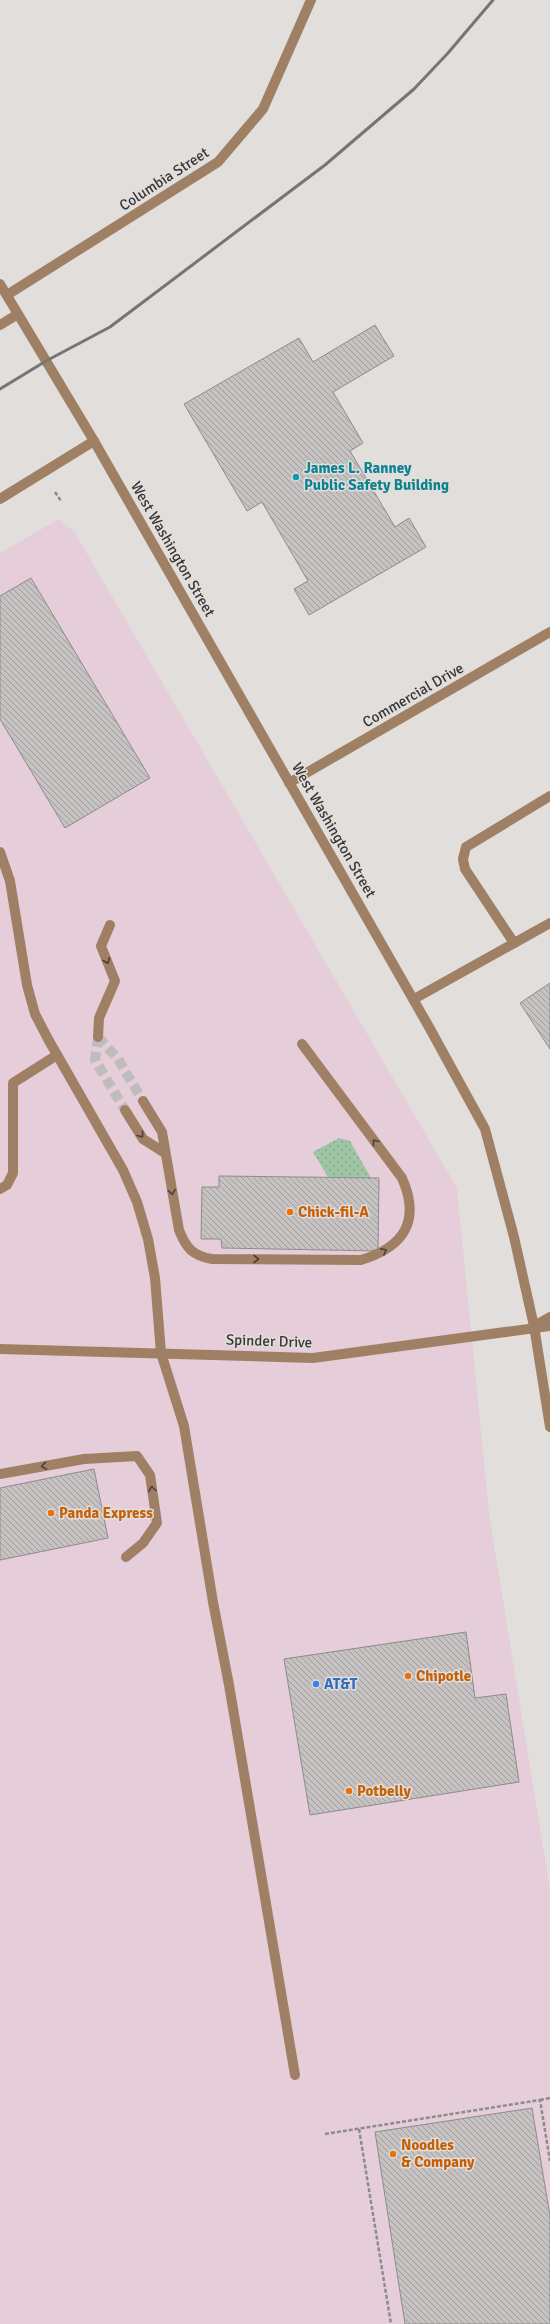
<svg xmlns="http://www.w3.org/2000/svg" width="550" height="2324" font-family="Signika,sans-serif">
<defs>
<pattern id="green-dots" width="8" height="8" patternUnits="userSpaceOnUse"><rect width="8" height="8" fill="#9ec6a5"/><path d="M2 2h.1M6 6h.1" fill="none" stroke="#82a287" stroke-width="1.8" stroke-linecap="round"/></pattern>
<pattern id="building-back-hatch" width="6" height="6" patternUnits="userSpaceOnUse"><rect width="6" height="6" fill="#c6c2c1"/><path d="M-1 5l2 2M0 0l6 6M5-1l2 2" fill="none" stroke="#a29e9e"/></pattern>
</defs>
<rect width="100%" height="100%" fill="#e1dedc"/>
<path fill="#e5cdd9" d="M59 519 75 533 457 1188 489 1514 550 1890V2324H0V553Z"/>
<path fill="url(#green-dots)" d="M339 1138 350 1141 371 1178 328 1177 313 1152Z"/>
<g fill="url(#building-back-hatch)" stroke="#8f8b8a">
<path d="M375 325 394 356 333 392 363 443 350 451 395 527 409 518 426 547 309 615 294 589 308 581 262 502 247 511 184 404 299 338 313 362Z"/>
<path d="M31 578 150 778 65 828 0 719V596Z"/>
<path d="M550 983V1049L520 1003Z"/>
<path d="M219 1176 379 1178 378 1251 222 1248 221 1239H201L202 1187H219Z"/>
<path d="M94 1469 108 1538 0 1560V1488Z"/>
<path d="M466 1632 475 1698 506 1694 519 1782 310 1815 284 1659Z"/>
<path d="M532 2108 550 2216V2324H405L375 2132Z"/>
</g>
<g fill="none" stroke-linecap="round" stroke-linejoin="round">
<g stroke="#bfbcbb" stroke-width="10" stroke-dasharray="10 5" stroke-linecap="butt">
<path d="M98 1037 95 1060 125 1110"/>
<path d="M98 1037 118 1059 143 1101"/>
</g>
<g stroke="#8e8c8b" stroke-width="2.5" stroke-dasharray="4 2" stroke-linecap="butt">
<path d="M55 492 61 501"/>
<path d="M540 2100 550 2098"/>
<path d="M359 2129 391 2324"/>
<path d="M325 2134 540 2100 550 2161"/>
</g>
<g stroke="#a08065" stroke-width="10">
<path d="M0 284 94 441 429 1027 485 1129 514 1237 534 1326 550 1427"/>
<path d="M7 295 218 162 263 109 311 0"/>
<path d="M0 325 18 314"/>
<path d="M0 499 94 441"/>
<path d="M289 783 550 632"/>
<path d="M0 852 10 881 27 985 35 1014 48 1039 123 1170 137 1202 148 1239 155 1278 161 1353 184 1426 213 1602 229 1685 295 2075"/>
<path d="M514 943 465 869 463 859 466 847 550 796"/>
<path d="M414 999 550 923"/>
<path d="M98 1037 99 1018 115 981 101 946 110 925"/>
<path d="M143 1101 162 1132 179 1230C186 1248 193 1256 212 1259L361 1260C404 1247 421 1221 402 1178L302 1044"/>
<path d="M125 1110 143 1139 165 1153"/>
<path d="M0 1189 7 1185 13 1173V1083L57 1055"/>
<path d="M536 1325 550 1317"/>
<path d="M0 1349 313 1358 550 1326"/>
<path d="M0 1474 84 1459 137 1456 150 1475 157 1523 143 1543 126 1557"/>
</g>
<path stroke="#777574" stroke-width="3" d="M0 389 46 361 110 327 325 165 414 89 448 53 493 0"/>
</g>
<defs><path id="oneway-chevron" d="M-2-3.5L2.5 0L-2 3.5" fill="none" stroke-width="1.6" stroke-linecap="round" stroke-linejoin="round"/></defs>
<g stroke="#48413d">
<use href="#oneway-chevron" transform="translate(107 961) rotate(67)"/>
<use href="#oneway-chevron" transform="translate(141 1135) rotate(53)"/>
<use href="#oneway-chevron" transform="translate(375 1142) rotate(-127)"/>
<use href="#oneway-chevron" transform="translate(172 1192) rotate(79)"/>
<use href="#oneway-chevron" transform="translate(384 1251) rotate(-28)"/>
<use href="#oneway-chevron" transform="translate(256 1259)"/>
<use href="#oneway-chevron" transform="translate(44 1466) rotate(170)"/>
<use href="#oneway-chevron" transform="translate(152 1489) rotate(-97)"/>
</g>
<circle fill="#0f9aa8" stroke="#e1dedc" stroke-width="1.5" cx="296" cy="477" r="4"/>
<g fill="#e8710a" stroke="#e1dedc" stroke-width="1.5">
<circle cx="290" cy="1212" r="4"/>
<circle cx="51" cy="1513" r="4"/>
<circle cx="408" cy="1676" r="4"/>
<circle cx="349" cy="1791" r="4"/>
<circle cx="393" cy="2154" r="4"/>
</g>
<circle fill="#3f7fe0" stroke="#e1dedc" stroke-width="1.5" cx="316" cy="1684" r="4"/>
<g text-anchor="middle" stroke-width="3" stroke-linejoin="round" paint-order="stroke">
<g font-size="15" fill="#383636" stroke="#e1dedc">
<text transform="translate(164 179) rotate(-33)" y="5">Columbia Street</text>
<text transform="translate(173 549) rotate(60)" y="5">West Washington Street</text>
<text transform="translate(413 695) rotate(-30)" y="5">Commercial Drive</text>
<text transform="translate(334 830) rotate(60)" y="5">West Washington Street</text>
<text transform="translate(269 1341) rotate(2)" y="5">Spinder Drive</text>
</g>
<g font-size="15" font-weight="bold" fill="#0d838f" stroke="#e1dedc" text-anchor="start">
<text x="304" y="473">James L. Ranney<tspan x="304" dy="17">Public Safety Building</tspan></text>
</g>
<g font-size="15" font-weight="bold" fill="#c56008" stroke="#e1dedc" text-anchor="start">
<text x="298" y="1217">Chick-fil-A</text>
<text x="59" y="1518">Panda Express</text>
<text x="416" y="1681">Chipotle</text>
<text x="357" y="1796">Potbelly</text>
<text x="401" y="2150">Noodles<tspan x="401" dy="17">&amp; Company</tspan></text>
</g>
<g font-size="15" font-weight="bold" fill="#366cbe" stroke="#e1dedc" text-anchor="start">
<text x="324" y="1689">AT&amp;T</text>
</g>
</g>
</svg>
